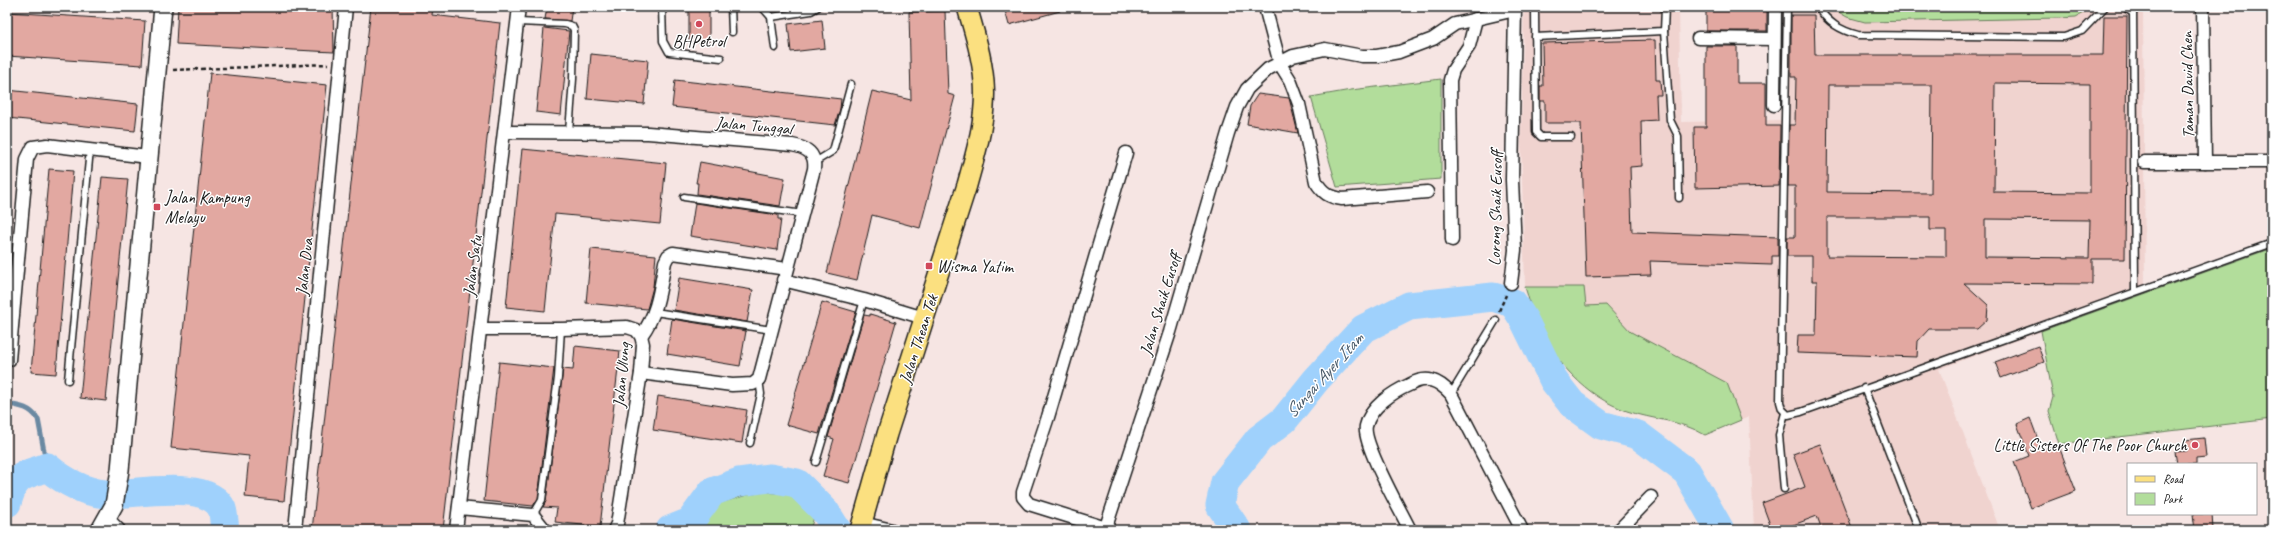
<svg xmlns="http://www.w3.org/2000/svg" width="2279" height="537" font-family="Caveat,sans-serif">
<rect width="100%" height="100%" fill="#f6e5e3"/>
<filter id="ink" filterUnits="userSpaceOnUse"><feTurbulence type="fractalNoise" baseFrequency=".025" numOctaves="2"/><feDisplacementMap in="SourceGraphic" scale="8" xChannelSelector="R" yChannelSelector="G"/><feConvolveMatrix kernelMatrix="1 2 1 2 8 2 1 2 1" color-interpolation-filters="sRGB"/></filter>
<g filter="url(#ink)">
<path fill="#f0d3cf" d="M1524 7H1679L1681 122 1781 120 1782 7H2143L2145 293 1939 369 2000 530H1754L1749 417 1705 435 1691 427 1627 411 1609 402 1592 393 1558 360 1536 321 1525 287 1521 141Z"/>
<g fill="#b2dd9b" stroke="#677c5c">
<path d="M1830 7H2094L2076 17 2059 18 1865 22 1847 17Z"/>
<path d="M1441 79V179L1337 187 1311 97 1351 90Z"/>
<path d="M2272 248V419L2059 444 2049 411 2053 397 2041 331Z"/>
<path d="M1525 287H1584L1586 306 1606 305 1631 332 1727 383 1741 420 1705 435C1681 420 1653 420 1627 411 1586 397 1553 360 1536 322 1531 311 1529 298 1525 287Z"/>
<path d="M766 492 793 495 814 517 810 530H701L717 504 747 495Z"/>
</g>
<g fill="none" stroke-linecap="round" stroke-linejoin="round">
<path stroke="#6b89a2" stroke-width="5" d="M7 404C20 406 30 407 38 419L47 467"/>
<g stroke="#9fd1fc" stroke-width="29">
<path d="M7 503C15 474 21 477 47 467 64 481 83 492 105 494 133 495 208 478 222 509 224 515 224 524 225 530"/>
<path d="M670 530 690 522 712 492 739 482 770 478 797 483 825 511 837 530"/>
<path d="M1237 530 1220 505 1225 482 1259 439 1284 420 1316 380 1363 329 1409 306 1493 297 1513 303 1524 320 1554 381 1572 404 1601 425 1638 435 1687 472 1720 530"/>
</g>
</g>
<g fill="#e2a8a1" stroke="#1c1c1c" fill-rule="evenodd">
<path d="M178 7H333L334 52 176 44Z"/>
<path d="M371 7H433L432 15 500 23 443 530H312Z"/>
<path d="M547 7H572L570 21 545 19Z"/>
<rect x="689" y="7" width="20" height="35"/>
<path d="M1004 7H1060V11L1009 25Z"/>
<rect x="1706" y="7" width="61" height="24"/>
<path d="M945 11 948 94 955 96 920 228 872 215 857 280 827 273 872 91 911 100 909 12Z"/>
<path d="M7 12 145 21 142 65 7 56Z"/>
<path d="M1791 15H1814L1815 55H2103L2104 16H2127L2125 259H2092V284L1964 283 1988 305 1987 320 1977 329H1929L1918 341 1917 357 1797 353 1798 335H1816L1817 281H1812V256H1787V237H1795V186H1788L1789 125H1795L1796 77H1791ZM1995 83 2090 84V193L1994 192ZM1828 85H1932L1931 193 1827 192ZM1827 217H1930V230H1946V257L1827 256ZM1985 219 2090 220 2089 258 1985 257Z"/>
<path d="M822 20 825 48 791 52 788 24Z"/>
<path d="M544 28 569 31 561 115 536 112Z"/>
<path d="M1655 40 1656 80H1660L1661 95H1656L1657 120 1641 121 1642 166 1630 167 1632 232 1778 237V256H1772V265L1650 261 1651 275 1586 277 1581 123H1545V101H1540V86H1543L1542 43Z"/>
<path d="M1706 46H1737V83H1766V126H1780L1779 186 1695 188 1694 127H1706Z"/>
<path d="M591 54 648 60 644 104 587 99Z"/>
<path d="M210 73 327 85 284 501 245 497 249 456 171 448Z"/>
<path d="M675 80 841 99 840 109 835 125 672 107Z"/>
<path d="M7 90 138 104 135 131 7 118Z"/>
<path d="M1258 94 1289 98 1298 133 1247 124 1250 106Z"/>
<path d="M522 149 666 163 660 224 555 214 545 311 506 307Z"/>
<path d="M700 162 785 178 780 206 697 194 698 183H696Z"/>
<path d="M49 169 73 171 56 374 31 372Z"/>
<path d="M102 177 128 179 106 401 80 398Z"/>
<path d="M695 203 778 215V219H781L777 250 690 236Z"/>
<path d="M591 249 656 255 653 287 647 309 586 303Z"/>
<path d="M679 278 753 290 747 322 674 310Z"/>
<path d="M822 302 856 312 819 434 786 425Z"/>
<path d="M870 314 896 322 849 483 823 476 834 439 828 437 864 315 870 316Z"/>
<path d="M672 319 746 331 740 366 667 354Z"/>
<path d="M575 346 620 351 600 527 555 522 557 508 543 507 546 501 563 369 573 370Z"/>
<path d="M2038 346 2044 362 2001 378 1995 362Z"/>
<path d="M499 362 554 368 538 498 533 506 484 501Z"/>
<path d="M658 396 747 410 742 443 653 430Z"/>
<path d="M2030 418 2042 450 2058 444 2076 491 2031 508 2014 462 2029 456 2017 424Z"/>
<path d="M2204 438 2206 457 2196 458V464H2177L2175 452 2186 451 2185 440Z"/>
<path d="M1820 444 1853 530H1822L1817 516 1780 530H1772L1762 503 1805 487 1793 454Z"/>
<path d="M2193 514H2212L2213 530H2195Z"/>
</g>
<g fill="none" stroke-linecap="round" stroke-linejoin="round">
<g stroke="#1c1c1c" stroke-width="9">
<g id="lane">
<path d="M662 7 663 41 669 52 721 58"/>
<path d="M731 7 732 32"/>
<path d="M762 7 771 17 811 11 818 7"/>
<path d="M1535 7 1536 132 1541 137H1571"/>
<path d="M1787 7 1780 402 1782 409 1788 415 1801 412 2272 243"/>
<path d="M1818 7C1828 23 1840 30 1858 35L2064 37 2082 31 2105 7"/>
<path d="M2124 7 2133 13"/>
<path d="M2133 7 2135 291"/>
<path d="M771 17 775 48"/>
<path d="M518 22 565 24 572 26 574 30 573 79 569 132"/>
<path d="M1664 31 1670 120 1678 136 1679 198"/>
<path d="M1535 37 1664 31 1665 7"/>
<path d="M815 162 833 151 851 84"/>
<path d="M684 197 803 214"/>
<path d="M655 312 772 330"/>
<path d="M68 380 90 149"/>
<path d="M1864 388 1919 530"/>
<path d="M1451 394 1496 320"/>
<path d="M750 443 761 394 759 379"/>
<path d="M816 462 864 300"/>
<path d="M1784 489 1779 435 1785 413"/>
<path d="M533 515 542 500 558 378 561 329"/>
</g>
</g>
<g stroke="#1c1c1c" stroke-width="15">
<g id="street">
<path d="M1265 7 1280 64 1290 80 1299 104 1316 182C1323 193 1329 197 1342 199L1427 192"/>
<path d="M2203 7 2205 162"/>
<path d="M1698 38 1774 39"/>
<path d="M1774 105 1775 7"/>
<path d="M506 132 648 133 792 145C807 148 816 153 814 169L759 379 753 384 732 385 641 373"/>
<path d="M2144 162H2272"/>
<path d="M1452 240 1450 80 1453 70 1469 46 1476 19"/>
<path d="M783 280 864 300 924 318"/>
<path d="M1511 283 1515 250 1512 180 1515 7"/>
<path d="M481 329H561L627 327 636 330 641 336 643 344 641 373 617 524 614 530"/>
<path d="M641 336C658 313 660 289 665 262L668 256 673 253 787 269"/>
<path d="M9 360 27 159 33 147 47 145 148 157"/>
<path d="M459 508 533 515 545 530"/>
<path d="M108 519 119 530"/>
<path d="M862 523 892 530"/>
<path d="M1106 528 1029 504 1023 497V492L1048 417 1126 153"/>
<path d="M295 530 346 7"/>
<path d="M456 530 519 7"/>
<path d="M1105 530 1170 332 1228 133 1237 107 1247 89 1268 69 1293 56 1325 49 1362 56H1377L1399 52 1433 39 1455 24 1515 10"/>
<path d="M1410 530C1401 511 1362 444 1366 426 1370 407 1393 392 1409 385 1427 375 1438 380 1451 394L1522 530"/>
<path d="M1619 530 1651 497"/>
</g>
</g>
<g stroke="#1c1c1c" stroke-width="20">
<path id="secondary" d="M100 530 114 505 120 470 163 7"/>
</g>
<g stroke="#1c1c1c" stroke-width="22">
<path id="primary" d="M860 530 887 434 967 185C976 152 987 117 984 82 982 57 974 31 967 7"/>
</g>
<g stroke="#1c1c1c" stroke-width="2.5" stroke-dasharray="4 3" stroke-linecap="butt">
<path d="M173 70 328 64"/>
<path d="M1499 311 1506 295"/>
</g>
<use href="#lane" stroke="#fff" stroke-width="6"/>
<use href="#street" stroke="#fff" stroke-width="12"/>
<use href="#secondary" stroke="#fff" stroke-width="17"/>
<use href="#primary" stroke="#fbe080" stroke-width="19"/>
</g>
</g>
<g fill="#d1495b" stroke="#fff" stroke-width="1.5">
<circle cx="699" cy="24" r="4"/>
<rect x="153" y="203" width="8" height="8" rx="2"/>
<rect x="925" y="262" width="8" height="8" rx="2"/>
<circle cx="2195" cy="445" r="4"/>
</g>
<g text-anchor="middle" stroke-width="3" stroke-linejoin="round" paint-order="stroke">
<g font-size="17" fill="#1c1c1c" stroke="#fff" text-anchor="start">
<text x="699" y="47" text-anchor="middle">BHPetrol</text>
<text x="165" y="203">Jalan Kampung<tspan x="165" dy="20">Melayu</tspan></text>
<text x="937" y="272">Wisma Yatim</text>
<text x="2187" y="451" text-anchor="end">Little Sisters Of The Poor Church</text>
</g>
<g font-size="17" fill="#1c1c1c" stroke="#fff">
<text transform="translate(2187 85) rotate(-91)" y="6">Taman David Chen</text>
<text transform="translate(754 125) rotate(5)" y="6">Jalan Tunggal</text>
<text transform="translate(1495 208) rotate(-89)" y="6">Lorong Shaik Eusoff</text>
<text transform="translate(472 266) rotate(-83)" y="6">Jalan Satu</text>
<text transform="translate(304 267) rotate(-84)" y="6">Jalan Dua</text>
<text transform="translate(1160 304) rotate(-73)" y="6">Jalan Shaik Eusoff</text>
<text transform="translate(918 339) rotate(-72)" y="6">Jalan Thean Tek</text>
<text transform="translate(621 375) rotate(-85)" y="6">Jalan Ulung</text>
</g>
<g font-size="18" font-style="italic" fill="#4a5b6a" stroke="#fff">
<text transform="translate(1324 375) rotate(-48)" y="6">Sungai Ayer Itam</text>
</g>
</g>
<rect width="2279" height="537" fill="none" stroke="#fff" stroke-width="24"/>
<rect x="12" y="12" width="2255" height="513" fill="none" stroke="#1c1c1c" stroke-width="1.5" filter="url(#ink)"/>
<rect x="2127" y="463" width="130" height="52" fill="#ffffff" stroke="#a4a4a4"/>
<rect x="2135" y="476" width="20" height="6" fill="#fbe080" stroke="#a4a4a4"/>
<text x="2163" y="483" font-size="12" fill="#1c1c1c">Road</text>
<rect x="2135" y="493" width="20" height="12" fill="#b2dd9b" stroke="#a4a4a4"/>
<text x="2163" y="503" font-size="12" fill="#1c1c1c">Park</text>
</svg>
